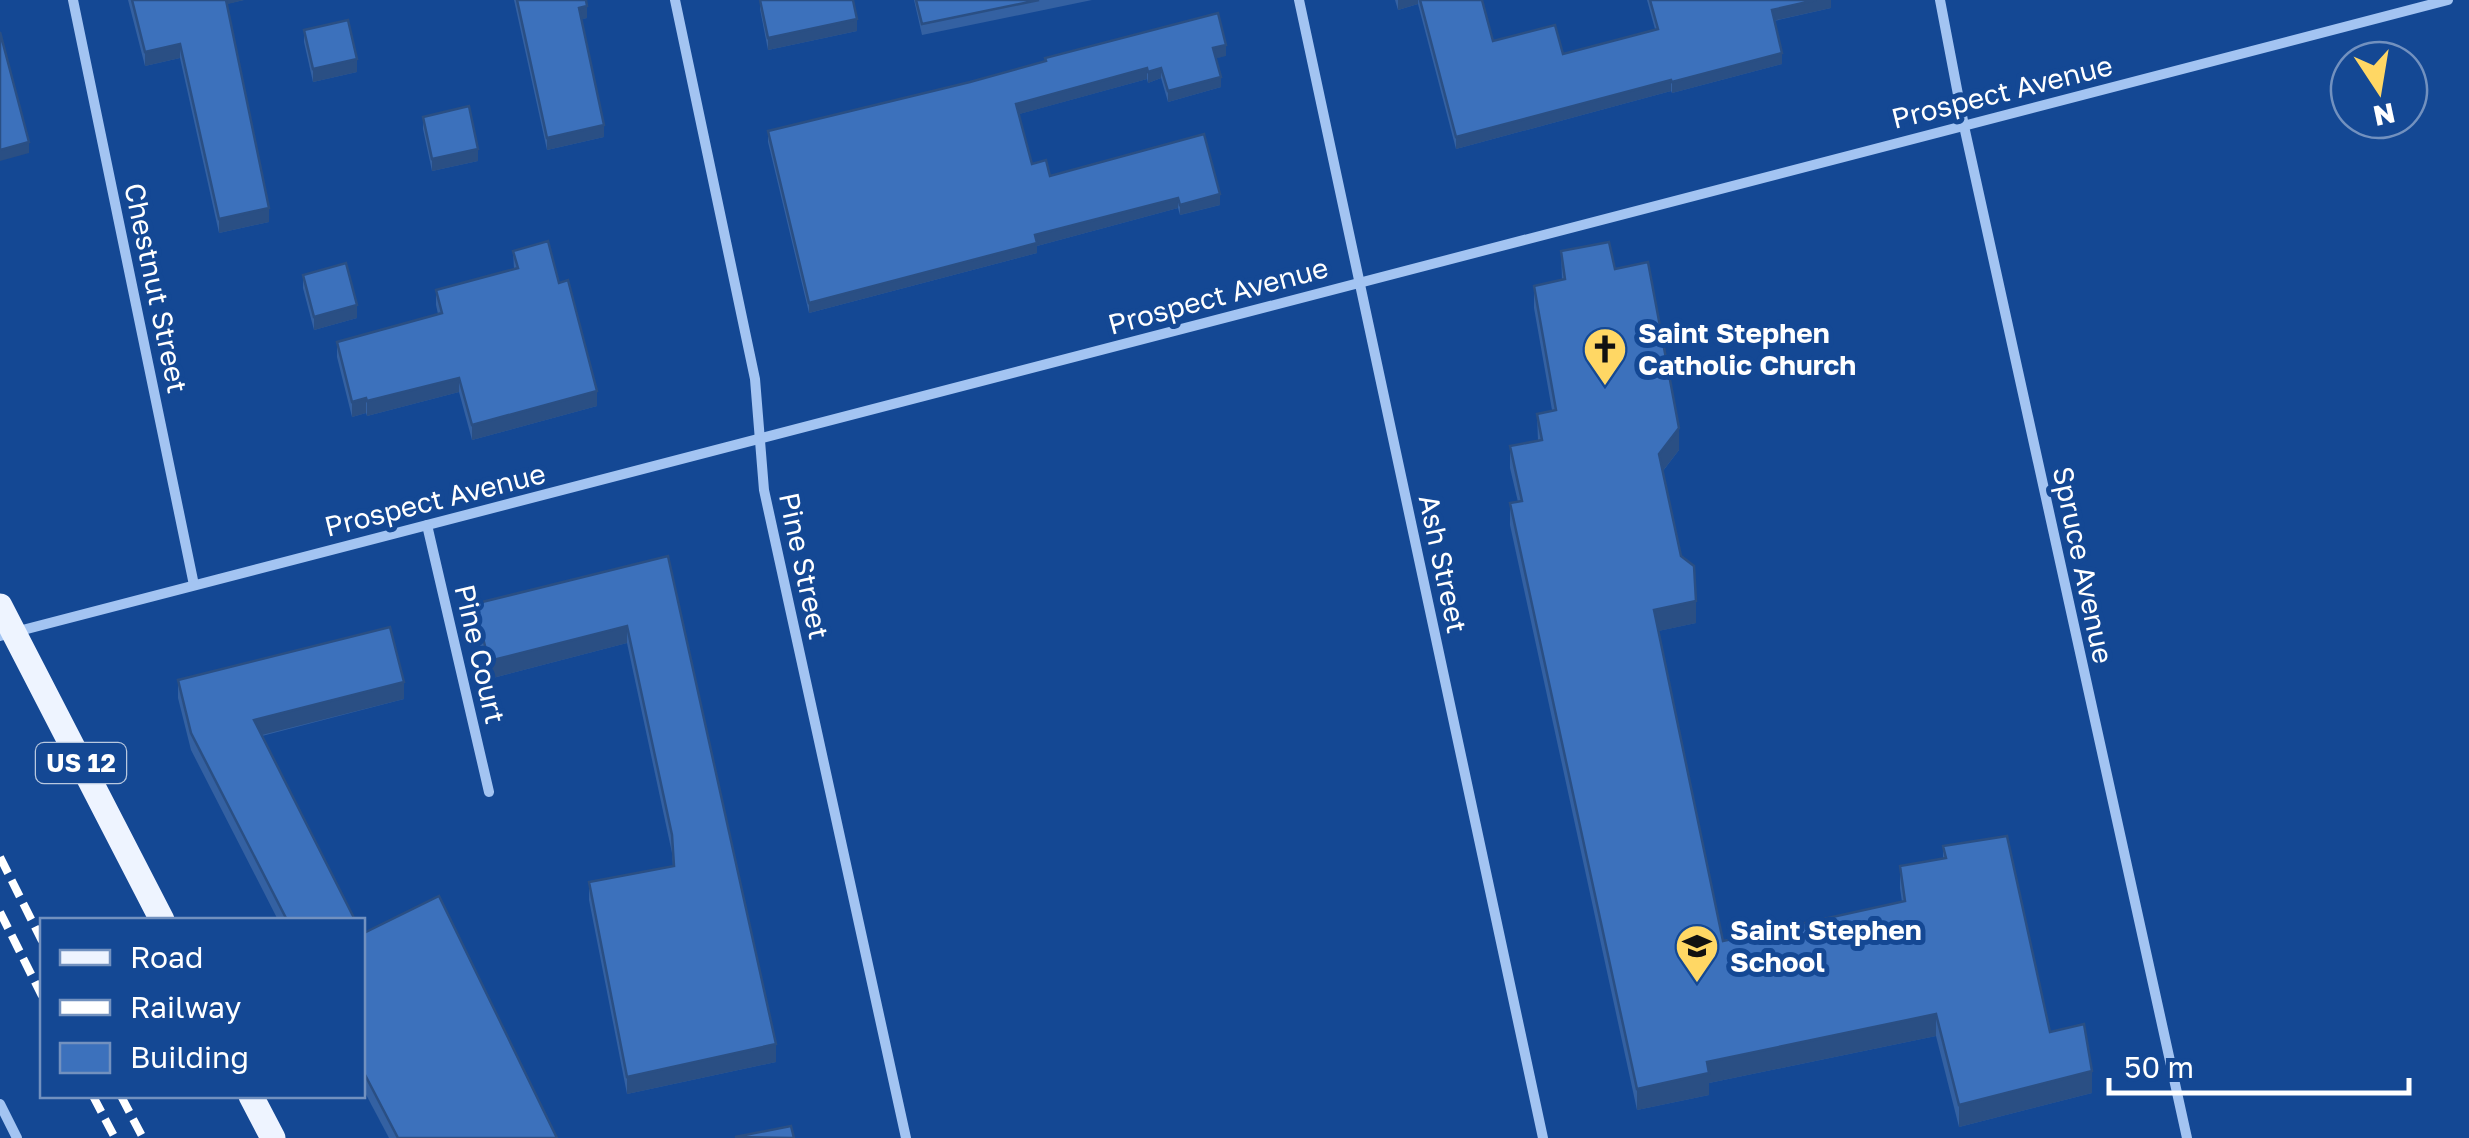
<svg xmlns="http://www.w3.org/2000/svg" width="2469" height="1138" font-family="'Golos Text',sans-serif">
<rect width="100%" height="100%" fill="#144894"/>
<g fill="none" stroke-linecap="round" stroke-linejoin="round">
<g stroke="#a3c4f2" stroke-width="10">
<path d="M73 0 194 585"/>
<path d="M675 0 755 379 764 490 906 1138"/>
<path d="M1299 0 1543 1138"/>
<path d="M1940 0 1964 126 2187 1138"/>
<path d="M427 525 489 792"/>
<path d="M0 636 2448 0"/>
<path d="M0 1104 17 1138"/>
</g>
<g stroke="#eef4ff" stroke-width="25">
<path d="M0 606 162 920"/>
<path d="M251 1096 273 1138"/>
</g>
<g stroke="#fff" stroke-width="8" stroke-dasharray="18 8" stroke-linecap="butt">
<path d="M0 857 42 941"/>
<path d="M0 912 42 996"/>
<path d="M93 1096 115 1138"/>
<path d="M121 1096 143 1138"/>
</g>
</g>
<g fill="#3461a2">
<path d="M128 0H244L226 4 269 222 219 233 180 58 145 66Z"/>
<path d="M514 0H586L587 18 581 19 604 137 547 150Z"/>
<path d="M760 0 857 31 768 50 760 9Z"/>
<path d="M914 0H1092L922 35Z"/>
<path d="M1395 0H1482L1493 41 1563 54 1655 29 1647 0H1831V8L1774 21 1782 64 1672 93 1671 91 1456 149 1418 4 1398 10Z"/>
<path d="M304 30 357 72 313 82 304 42Z"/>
<path d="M1226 56 1216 58 1221 87 1168 102 1161 78 1148 83 1147 79 1019 114 1032 164 1050 176 1220 205 1180 215 1178 208 1037 246V253L809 313 768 142V131Z"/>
<path d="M423 117 478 161 432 171 423 129Z"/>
<path d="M513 251 559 283 597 406 472 440 459 392 367 416 366 413 352 417 337 357V342L438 314 436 305V290L514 269Z"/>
<path d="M1561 251 1615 269 1679 450 1663 471 1696 623 1658 631 1723 941 1902 902 1900 888V866L1943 859V846L2050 1032 2092 1093 1959 1127 1936 1036 1709 1083V1095L1637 1110 1510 525V503L1518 502 1510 468V446L1538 441 1537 414 1552 410 1534 308V286L1562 280Z"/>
<path d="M303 275 357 318 314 330 303 288Z"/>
<path d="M668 556 776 1062 627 1094 589 900V882L673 867 672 853 627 643 489 679 474 622V604Z"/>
<path d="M178 680 404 699 262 736 355 920H278L191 750 178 698Z"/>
<path d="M362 934 557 1138H389L362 1087Z"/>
</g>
<g fill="#2a4f84">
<path d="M224 0H244L224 5Z"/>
<path d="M1398 0H1418V4L1398 10Z"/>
<path d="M1816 0H1831V8L1772 21V10Z"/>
<path d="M587 6V18L579 20V8Z"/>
<path d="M857 19V31L768 50V38Z"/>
<path d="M180 44V58L145 66V52Z"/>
<path d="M1226 45V56L1213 59V48Z"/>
<path d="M1782 53V64L1672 93V82Z"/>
<path d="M357 59V72L313 82V69Z"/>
<path d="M1147 68V79L1016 115V104Z"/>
<path d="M1161 68V78L1148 83V72Z"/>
<path d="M1221 77V87L1168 102V91Z"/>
<path d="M1671 80V91L1456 149V137Z"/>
<path d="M604 125V137L547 150V138Z"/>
<path d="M29 142V153L0 161V150Z"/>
<path d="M478 149V161L432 171V159Z"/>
<path d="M1220 194V205L1180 215V205Z"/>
<path d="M1178 198V208L1037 246V253L809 313V303L1035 235Z"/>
<path d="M269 208V222L219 233V219Z"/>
<path d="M357 305V318L314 330V317Z"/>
<path d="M459 378V392L367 416V401Z"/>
<path d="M597 391V406L472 440V425Z"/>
<path d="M366 398V413L352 417V402Z"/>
<path d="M1679 428V450L1659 476V454Z"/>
<path d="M1696 601V623L1654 632V610Z"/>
<path d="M627 626V643L489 679V661Z"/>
<path d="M404 682V699L254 737V720Z"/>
<path d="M1936 1014V1036L1709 1083V1095L1637 1110V1089L1707 1062Z"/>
<path d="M776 1044V1062L627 1094V1077Z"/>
<path d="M2092 1071V1093L1959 1127V1105Z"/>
</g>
<g fill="#3c71bc" stroke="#2a4f84" stroke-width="2.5">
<path d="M132 0H226L269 208 219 219 180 44 145 52Z"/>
<path d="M517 0H586L587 6 579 8 604 125 547 138Z"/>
<path d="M760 0H853L857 19 768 38Z"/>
<path d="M916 0H1039L922 24Z"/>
<path d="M1420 0H1482L1493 41 1555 25 1563 54 1658 29 1650 0H1816L1772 10 1782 53 1672 82 1671 80 1456 137Z"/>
<path d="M1218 13 1226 45 1213 48 1221 77 1168 91 1161 68 1148 72 1147 68 1016 104 1032 164 1046 160 1050 176 1204 134 1220 194 1180 205 1178 198 1035 235 1037 243 809 303 768 131 970 82 1046 61 1045 58Z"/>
<path d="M348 20 357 59 313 69 304 30Z"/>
<path d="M0 32 29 142 0 150Z"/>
<path d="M469 106 478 149 432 159 423 117Z"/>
<path d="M548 241 559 283 568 280 597 391 472 425 459 378 367 401 366 398 352 402 337 342 442 313 436 290 518 268 513 251Z"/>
<path d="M1609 242 1615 269 1648 262 1679 428 1659 454 1681 556 1694 566 1696 601 1654 610 1723 941 1905 901 1900 866 1946 858 1943 846 2007 836 2050 1032 2084 1024 2092 1071 1959 1105 1936 1014 1707 1062 1709 1073 1637 1089 1510 503 1522 501 1510 446 1542 440 1537 414 1556 410 1534 286 1565 279 1561 251Z"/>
<path d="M346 263 357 305 314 317 303 275Z"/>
<path d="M668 556 776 1044 627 1077 589 882 674 866 672 835 627 626 489 661 474 604Z"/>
<path d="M390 627 404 682 254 720 355 920H287L191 733 178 680Z"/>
<path d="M439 896 555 1134 557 1138H398L362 1069V934Z"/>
<path d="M791 1126 794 1138 735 1137Z"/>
</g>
<defs>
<g id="church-pin" transform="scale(2.25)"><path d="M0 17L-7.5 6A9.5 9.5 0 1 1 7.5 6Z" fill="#ffd764" stroke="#144894"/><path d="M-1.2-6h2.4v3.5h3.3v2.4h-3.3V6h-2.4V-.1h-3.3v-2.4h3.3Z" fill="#111"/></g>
<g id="school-pin" transform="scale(2.25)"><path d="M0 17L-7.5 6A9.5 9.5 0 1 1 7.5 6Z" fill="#ffd764" stroke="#144894"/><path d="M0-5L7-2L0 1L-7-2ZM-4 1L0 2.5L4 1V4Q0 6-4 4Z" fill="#111"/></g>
</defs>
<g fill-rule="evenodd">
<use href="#church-pin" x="1605" y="349"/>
<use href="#school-pin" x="1697" y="946"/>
</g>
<g text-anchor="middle" stroke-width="10" stroke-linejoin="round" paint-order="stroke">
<rect fill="#144894" stroke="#b8c8df" stroke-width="2.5" x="36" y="743" width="90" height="40" rx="8"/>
<g font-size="25" font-weight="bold" fill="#fff">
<text x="81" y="772">US 12</text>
</g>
<g font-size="28" fill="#fff" stroke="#144894">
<text transform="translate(2002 92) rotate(-14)" y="10">Prospect Avenue</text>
<text transform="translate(156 288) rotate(78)" y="10">Chestnut Street</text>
<text transform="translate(1218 296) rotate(-15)" y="10">Prospect Avenue</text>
<text transform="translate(435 500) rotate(-14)" y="10">Prospect Avenue</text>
<text transform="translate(1443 564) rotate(78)" y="10">Ash Street</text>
<text transform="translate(2083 565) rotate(78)" y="10">Spruce Avenue</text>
<text transform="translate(804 566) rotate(78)" y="10">Pine Street</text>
<text transform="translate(480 654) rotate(77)" y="10">Pine Court</text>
</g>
<g font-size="28" font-weight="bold" fill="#fff" stroke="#144894" text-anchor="start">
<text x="1638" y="343">Saint Stephen<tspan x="1638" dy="32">Catholic Church</tspan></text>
<text x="1730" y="940">Saint Stephen<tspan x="1730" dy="32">School</tspan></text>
</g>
</g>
<rect x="40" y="918" width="325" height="180" fill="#144894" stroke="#7291bf" stroke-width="2.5"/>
<rect x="60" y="950" width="50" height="15" fill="#eef4ff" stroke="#7291bf" stroke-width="2.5"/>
<text x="130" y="968" font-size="30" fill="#ffffff">Road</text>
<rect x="60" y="1000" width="50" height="15" fill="#ffffff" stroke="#7291bf" stroke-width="2.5"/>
<text x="130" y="1018" font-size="30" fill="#ffffff">Railway</text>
<rect x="60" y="1043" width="50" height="30" fill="#3c71bc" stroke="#7291bf" stroke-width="2.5"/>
<text x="130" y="1068" font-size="30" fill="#ffffff">Building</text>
<g transform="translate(2379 90) rotate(168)"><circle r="48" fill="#144894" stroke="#7291bf" stroke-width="2.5"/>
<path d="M0-8L18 38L0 25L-18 38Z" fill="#ffd764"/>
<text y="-15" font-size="28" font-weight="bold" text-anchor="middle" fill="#ffffff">N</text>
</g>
<path d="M2109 1078v15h300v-15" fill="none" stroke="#ffffff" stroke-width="5"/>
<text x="2124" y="1078" font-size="30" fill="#ffffff" stroke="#144894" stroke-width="8" paint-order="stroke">50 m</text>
</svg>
